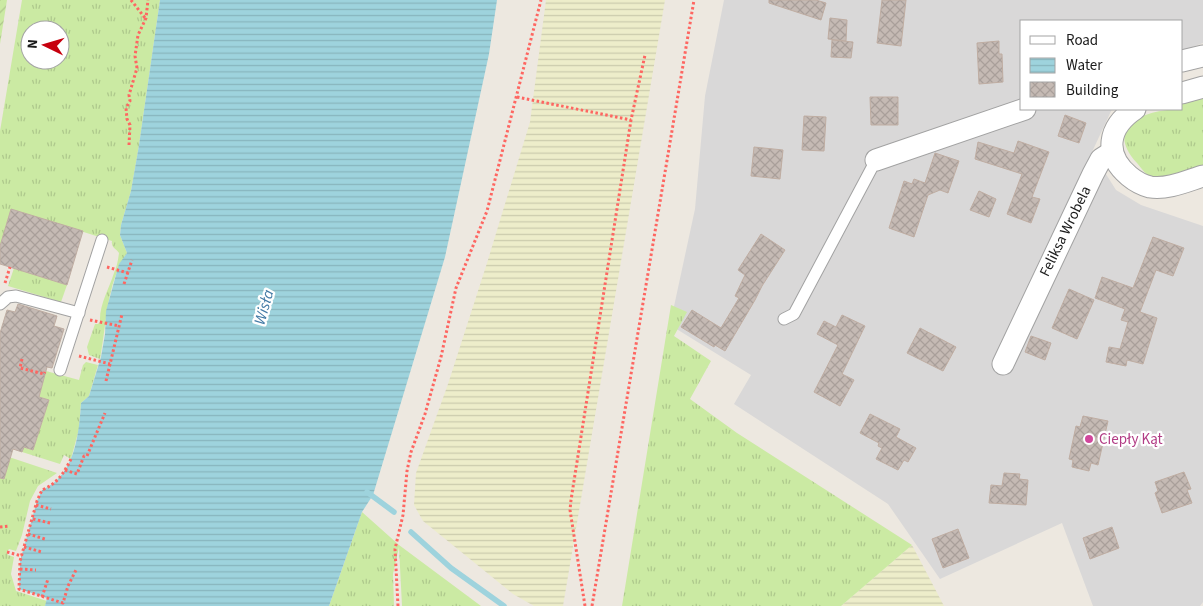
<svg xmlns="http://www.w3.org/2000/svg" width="1203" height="606" font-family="'Source Sans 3',sans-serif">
<defs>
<pattern id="farmland-rules" width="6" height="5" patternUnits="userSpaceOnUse" patternTransform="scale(1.25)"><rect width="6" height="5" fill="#ededca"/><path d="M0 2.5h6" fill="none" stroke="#cbcbad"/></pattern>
<pattern id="grass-tufts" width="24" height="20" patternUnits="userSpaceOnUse" patternTransform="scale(1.25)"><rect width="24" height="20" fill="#cbeaa3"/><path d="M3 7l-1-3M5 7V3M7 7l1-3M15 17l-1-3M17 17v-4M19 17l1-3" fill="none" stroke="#aec88c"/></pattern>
<pattern id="garden-furrows" width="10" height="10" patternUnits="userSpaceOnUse" patternTransform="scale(1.25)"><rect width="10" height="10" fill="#cbeaa3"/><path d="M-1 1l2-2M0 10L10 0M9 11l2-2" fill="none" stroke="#aec88c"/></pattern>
<pattern id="water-rules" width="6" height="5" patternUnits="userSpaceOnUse" patternTransform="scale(1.25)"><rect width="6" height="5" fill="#9ed3dd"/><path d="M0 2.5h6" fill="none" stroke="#88b5bd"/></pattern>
<pattern id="building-cross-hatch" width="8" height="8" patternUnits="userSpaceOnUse" patternTransform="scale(1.25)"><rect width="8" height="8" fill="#c5bab4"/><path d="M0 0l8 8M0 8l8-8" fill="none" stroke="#a99f9a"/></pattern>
</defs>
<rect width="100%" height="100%" fill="#ede8e0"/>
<path fill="#d9d8d8" d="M724 0H1203V43L1182 51V21H1022V109H1112L1092 152 1116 190 1141 205 1203 226V602L1200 606H1093L1062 523 940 579 888 504 734 404 751 375 670 325 695 209 705 96Z"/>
<g fill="url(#farmland-rules)">
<path d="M546 0H665L563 606H534L513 594 423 521 414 505 416 473 448 384 487 263 530 122Z"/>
<path d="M912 545 944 606H841Z"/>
</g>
<g fill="url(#grass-tufts)" fill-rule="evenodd">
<path d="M22 0H160L139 145 131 191 121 225 120 235 127 253C106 284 107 323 100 359L89 355 87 347 95 324H98L100 322C99 305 109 289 114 273 117 267 118 260 119 253 116 248 111 248 112 241L11 209 0 246V131ZM30 30H60V60H30Z"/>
<path d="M1203 97V165C1190 169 1167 180 1154 177 1146 176 1142 169 1137 163 1102 124 1148 109 1182 109V104Z"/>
<path d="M14 268 67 285 61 302 8 286Z"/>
<path d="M671 305 687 312 674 336 711 361 690 399 737 433 912 545 841 606H622Z"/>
<path d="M86 362 98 365 89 396 81 403 79 429 71 459 64 455 60 464 22 452 23 447 33 450 49 400 39 397 46 371 79 380 83 365Z"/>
<path d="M0 454 57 473 38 486 30 501 22 535 16 551 9 549 7 552 8 555 14 557 11 574 16 591 47 601 45 606H0Z"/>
<path d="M362 512 399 545 481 606H402L399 547 393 574 394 606H329Z"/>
</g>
<path fill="url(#garden-furrows)" d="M0 0H7L0 44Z"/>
<path fill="url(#water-rules)" d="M160 0H497L489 54 445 257 373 495 362 512 329 606H45L47 598 19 589 20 561 37 501 42 490C75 476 79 434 81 403L89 396 101 357 105 334 106 311 119 264 127 253 120 235 121 225 131 191 139 145Z"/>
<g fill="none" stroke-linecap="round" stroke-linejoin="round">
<g stroke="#9ed3dd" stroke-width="5.5">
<path d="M367 492 394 512"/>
<path d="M411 532 451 568 504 606"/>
</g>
</g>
<g fill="url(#building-cross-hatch)" stroke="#bfada2">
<path d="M769 0H816L826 3 821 20 769 3Z"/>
<path d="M882 0H906L901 46 877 43Z"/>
<path d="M830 18 847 20 846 41 828 39Z"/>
<path d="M832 40 853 42 851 58 831 57Z"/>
<path d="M999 41V54H1002L1003 82 979 84 977 43Z"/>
<path d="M870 97H898V125H871Z"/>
<path d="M1065 115 1086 123 1079 143 1058 136Z"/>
<path d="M804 116 826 117 824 151 802 150Z"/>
<path d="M1018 141 1049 152 1032 197 1040 199 1031 223 1007 214 1022 174 975 159 978 142 1014 153Z"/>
<path d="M754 147 783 150 780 179 751 176Z"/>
<path d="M935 153 959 161 948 193 940 190 928 195 914 237 889 228 904 181 912 184 914 179 925 183Z"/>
<path d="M979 191 996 199 989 217 970 210Z"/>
<path d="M11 209 83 231 67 285 0 264V246Z"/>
<path d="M761 234 785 250 762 286 755 300 725 351 715 345 714 347 681 327 692 310 721 328 739 298 735 296 745 275 738 270Z"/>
<path d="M1153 237 1184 248 1173 276 1156 270 1140 312 1157 318 1143 364 1127 360 1126 366 1106 362 1109 347 1120 349 1128 322 1121 320 1125 309 1095 298 1102 277 1133 288Z"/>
<path d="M1069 289 1094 300 1077 339 1052 328Z"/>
<path d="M18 304 57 316 54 326 64 329 52 368 47 367 39 397 49 400 33 450 24 447 22 452 13 449 4 479 0 478V333L7 310 15 312Z"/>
<path d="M842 315 865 326 842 374 854 380 840 406 814 392 838 345 817 334 824 321 836 327Z"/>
<path d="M920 328 956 347 943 371 907 353Z"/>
<path d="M1031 336 1051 343 1045 360 1025 352Z"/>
<path d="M870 414 900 429 896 437 916 448 908 462 904 460 898 470 876 459 882 448 878 446 879 443 860 433Z"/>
<path d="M1083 416 1108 421 1098 465 1091 463 1089 471 1072 467 1073 460 1069 459 1076 426 1080 427Z"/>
<path d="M1184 472 1191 489 1187 490 1192 503 1162 513 1155 493 1158 491 1155 482Z"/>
<path d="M1004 473 1020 474 1019 479 1028 480 1026 505 989 503 991 485 1002 486Z"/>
<path d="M1112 527 1119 548 1090 559 1083 538Z"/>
<path d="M958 529 969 558 943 568 932 539Z"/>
</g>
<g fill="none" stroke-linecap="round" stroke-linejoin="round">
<g stroke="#a2a2a2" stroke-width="13">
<g id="service">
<path d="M0 304 8 297 16 296 79 313"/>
<path d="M784 319 794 314 876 160"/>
<path d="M60 370 102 240"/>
</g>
</g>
<g stroke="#a2a2a2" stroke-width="23">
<g id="minor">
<path d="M1182 61 1203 56"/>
<path d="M1182 93 1203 87"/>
<path d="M1135 109C1108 127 1103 154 1129 176 1135 181 1142 185 1150 187 1167 190 1187 181 1203 176"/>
<path d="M876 160 1025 109"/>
<path d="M1003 364 1093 174 1101 159 1112 152"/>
</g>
</g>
<g stroke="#fe6661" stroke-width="3" stroke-dasharray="2.5 2.5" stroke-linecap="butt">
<path d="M131 0 145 18"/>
<path d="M517 97 631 120"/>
<path d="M129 145 130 125 127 119 126 108 130 101 129 95 137 68 135 56 138 35 146 18 148 0"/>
<path d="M107 267 128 273"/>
<path d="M5 283 10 267"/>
<path d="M124 284 132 260"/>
<path d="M90 320 119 326"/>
<path d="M79 356 110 364"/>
<path d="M22 359 20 368 44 374 45 372"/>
<path d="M106 381 122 314"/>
<path d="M71 459C64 473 57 484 42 490L37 501 20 561 19 589 63 603 68 586 76 570"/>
<path d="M65 470 77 474 84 456H87L105 413"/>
<path d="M36 505 51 509"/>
<path d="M33 519 50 523"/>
<path d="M0 527 9 526"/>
<path d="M28 534 45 539"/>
<path d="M24 547 42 552"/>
<path d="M7 552 22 556"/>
<path d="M20 569 36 570"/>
<path d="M42 597 48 579"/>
<path d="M398 606 395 549 403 515 407 471 411 452 425 414 441 357 456 288 487 211 541 0"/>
<path d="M585 606 570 510 571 500 631 120 645 55"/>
<path d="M592 606 694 0"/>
</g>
<use href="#service" stroke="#fff" stroke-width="11"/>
<use href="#minor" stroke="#fff" stroke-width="21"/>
</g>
<circle fill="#d1479c" stroke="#fff" stroke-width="2" cx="1089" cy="439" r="5"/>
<g text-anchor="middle" stroke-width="4.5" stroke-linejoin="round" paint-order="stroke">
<g font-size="15" fill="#1b1b1b" stroke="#fff">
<text transform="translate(1065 231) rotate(-64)" y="5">Feliksa Wrobela</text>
</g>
<g font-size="15" fill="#b23c85" stroke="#fff" text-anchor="start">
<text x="1099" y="444">Ciepły Kąt</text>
</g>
<g font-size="16" font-style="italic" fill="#437aa5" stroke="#fff">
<text transform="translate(263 307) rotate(-74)" y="6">Wisła</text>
</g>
</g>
<rect x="1020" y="20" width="162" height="90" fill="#ffffff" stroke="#a4a4a4"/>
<rect x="1030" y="36" width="25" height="8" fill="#ffffff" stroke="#a4a4a4"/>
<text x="1066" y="45" font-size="15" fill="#1b1b1b">Road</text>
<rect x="1030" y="58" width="25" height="15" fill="url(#water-rules)" stroke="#a4a4a4"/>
<text x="1066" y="70" font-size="15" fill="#1b1b1b">Water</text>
<rect x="1030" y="82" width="25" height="15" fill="url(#building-cross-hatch)" stroke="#a4a4a4"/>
<text x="1066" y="95" font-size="15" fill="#1b1b1b">Building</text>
<g transform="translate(45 45) rotate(275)"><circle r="24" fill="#ffffff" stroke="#a4a4a4"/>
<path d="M0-4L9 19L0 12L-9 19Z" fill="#c7000e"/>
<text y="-8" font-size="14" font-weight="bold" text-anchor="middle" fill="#1b1b1b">N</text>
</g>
</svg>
